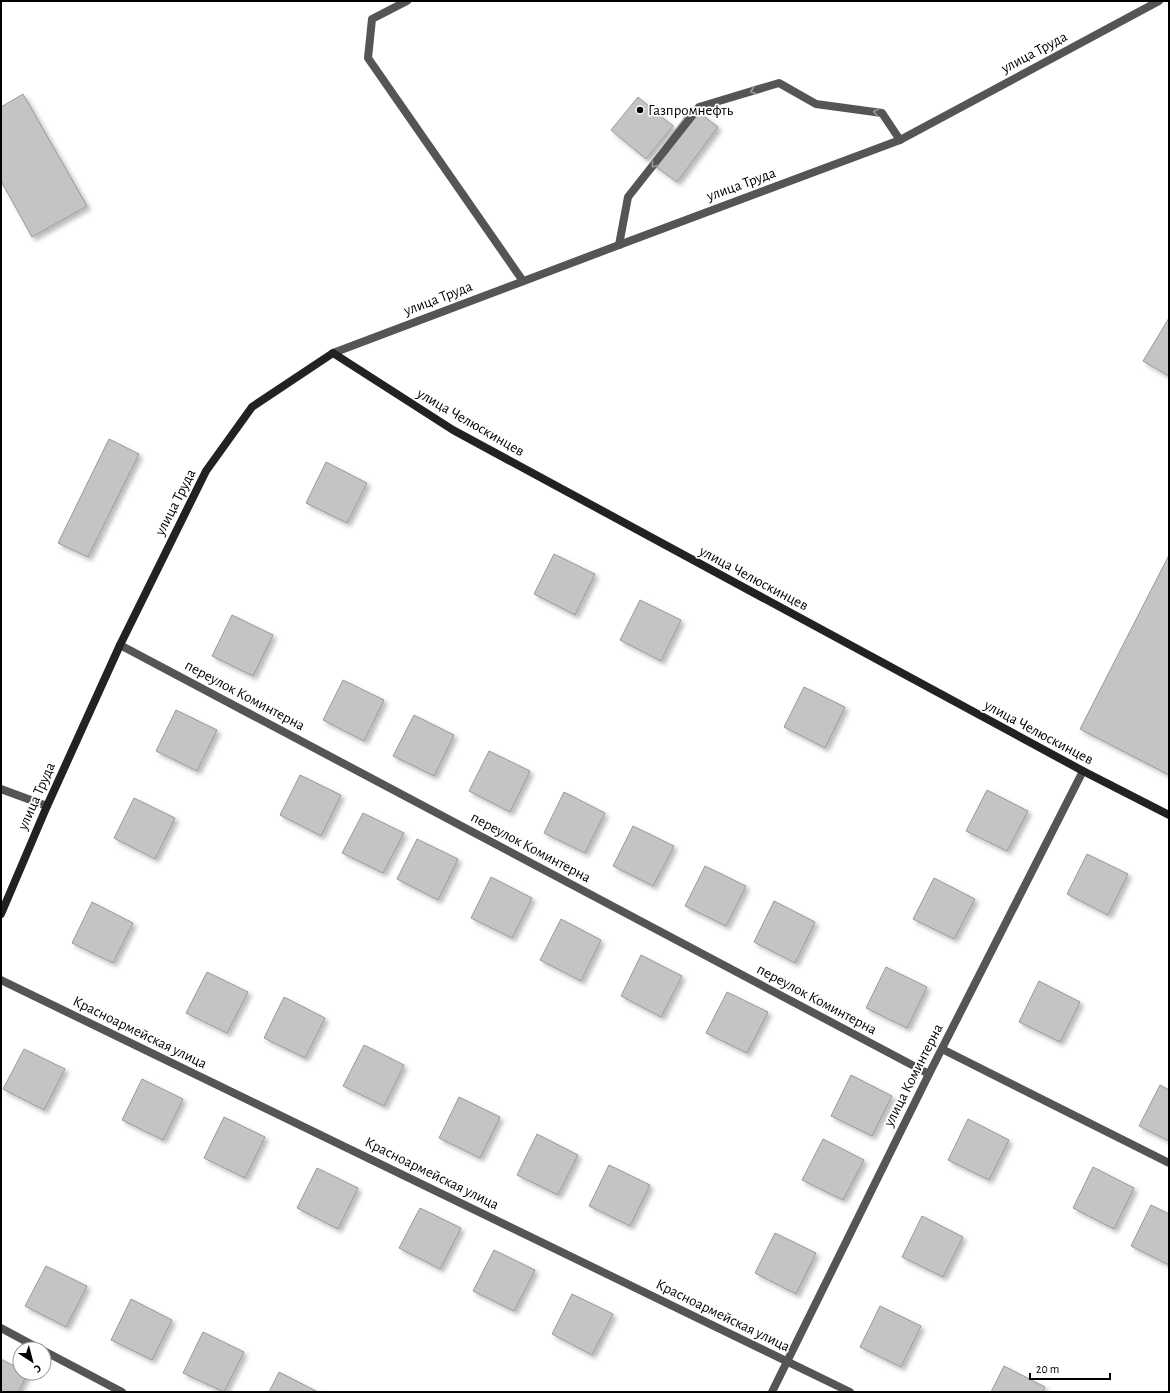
<svg xmlns="http://www.w3.org/2000/svg" width="1170" height="1393" font-family="'Alegreya Sans',sans-serif">
<defs>
<filter id="shadow"><feDropShadow dx="3.5" dy="3.5" stdDeviation="2" flood-color="#0004"/></filter>
</defs>
<rect width="100%" height="100%" fill="#fff"/>
<g fill="#c4c4c4" stroke="#999" filter="url(#shadow)">
<path d="M23 94 87 206 32 237 1 181V107Z"/>
<path d="M638 97 673 126 646 159 611 130Z"/>
<path d="M692 107 718 127 677 182 651 163Z"/>
<path d="M1169 318V376L1143 361Z"/>
<path d="M109 439 139 454 88 557 58 543Z"/>
<path d="M326 462 367 483 347 523 306 503Z"/>
<path d="M554 554 595 574 575 615 534 594Z"/>
<path d="M1169 555V775L1080 729Z"/>
<path d="M640 600 681 620 661 661 620 640Z"/>
<path d="M232 615 273 635 253 676 212 656Z"/>
<path d="M343 680 384 700 364 741 323 720Z"/>
<path d="M804 687 845 707 825 748 784 727Z"/>
<path d="M176 710 217 730 197 771 156 751Z"/>
<path d="M414 715 454 735 434 776 393 756Z"/>
<path d="M489 751 530 771 510 812 469 791Z"/>
<path d="M300 775 341 795 321 836 280 815Z"/>
<path d="M987 790 1028 811 1007 851 966 831Z"/>
<path d="M564 792 605 813 585 853 544 833Z"/>
<path d="M134 798 175 818 155 859 114 838Z"/>
<path d="M363 813 404 833 383 873 342 853Z"/>
<path d="M633 826 674 846 653 886 613 866Z"/>
<path d="M417 839 458 859 438 900 397 879Z"/>
<path d="M1087 854 1128 874 1108 915 1067 894Z"/>
<path d="M705 866 746 886 726 926 685 906Z"/>
<path d="M491 877 532 898 512 938 471 918Z"/>
<path d="M934 878 975 899 954 939 913 919Z"/>
<path d="M774 901 815 922 795 963 754 942Z"/>
<path d="M92 902 133 923 113 963 72 943Z"/>
<path d="M561 919 601 940 581 981 540 960Z"/>
<path d="M641 955 682 976 661 1017 621 996Z"/>
<path d="M886 967 927 987 907 1028 866 1008Z"/>
<path d="M207 972 248 992 227 1033 186 1013Z"/>
<path d="M1039 981 1080 1002 1060 1042 1019 1022Z"/>
<path d="M727 992 768 1012 747 1053 706 1033Z"/>
<path d="M284 997 325 1018 305 1058 264 1038Z"/>
<path d="M364 1045 404 1065 384 1106 343 1086Z"/>
<path d="M24 1049 65 1069 44 1110 3 1089Z"/>
<path d="M851 1075 892 1096 872 1136 831 1116Z"/>
<path d="M142 1079 183 1099 163 1140 122 1120Z"/>
<path d="M1160 1085 1169 1090V1141L1139 1126Z"/>
<path d="M459 1097 500 1117 480 1158 439 1138Z"/>
<path d="M224 1117 265 1137 245 1178 204 1158Z"/>
<path d="M968 1119 1009 1140 989 1180 948 1160Z"/>
<path d="M537 1134 578 1155 558 1195 517 1175Z"/>
<path d="M823 1139 864 1160 843 1200 802 1180Z"/>
<path d="M609 1165 650 1185 630 1226 589 1206Z"/>
<path d="M1093 1167 1134 1188 1114 1229 1073 1208Z"/>
<path d="M317 1168 358 1188 338 1229 297 1208Z"/>
<path d="M1151 1205 1169 1214V1265L1131 1246Z"/>
<path d="M420 1208 461 1228 440 1269 399 1248Z"/>
<path d="M922 1216 963 1237 943 1277 902 1257Z"/>
<path d="M775 1233 816 1253 796 1294 755 1273Z"/>
<path d="M494 1250 535 1270 514 1311 473 1291Z"/>
<path d="M46 1266 87 1286 66 1327 25 1306Z"/>
<path d="M572 1294 613 1314 592 1355 552 1334Z"/>
<path d="M131 1299 172 1320 152 1360 111 1340Z"/>
<path d="M880 1306 921 1326 901 1367 860 1347Z"/>
<path d="M203 1332 244 1352 224 1392 183 1373Z"/>
<path d="M1 1359 20 1369V1373H28L18 1392H1Z"/>
<path d="M1004 1366 1045 1387 1042 1392H991Z"/>
<path d="M279 1372 318 1392H269Z"/>
</g>
<g fill="none" stroke-linecap="round" stroke-linejoin="round">
<g stroke="#555" stroke-width="8">
<path d="M407 1 372 19 368 58 523 281"/>
<path d="M619 245 628 197 699 107 779 83 816 104 882 113 900 140"/>
<path d="M1 789 47 806"/>
</g>
<g stroke="#555" stroke-width="8">
<path d="M333 353 619 245 900 140 1159 1"/>
<path d="M120 645 929 1074"/>
<path d="M1 980 850 1392"/>
<path d="M942 1049 1169 1163"/>
<path d="M1 1328 40 1349"/>
<path d="M44 1351 122 1392"/>
<path d="M772 1392 929 1074 1083 771"/>
</g>
<path stroke="#222" stroke-width="8" d="M1 914 47 806 120 645 206 471 252 407 333 353 453 430 1083 771 1169 815"/>
</g>
<defs><path id="oneway-chevron" d="M-2-3.5L2.5 0L-2 3.5" fill="none" stroke-width="1.6" stroke-linecap="round" stroke-linejoin="round"/></defs>
<g stroke="#999">
<use href="#oneway-chevron" transform="translate(753 91) rotate(163)"/>
<use href="#oneway-chevron" transform="translate(876 112) rotate(-169)"/>
<use href="#oneway-chevron" transform="translate(654 165) rotate(128)"/>
</g>
<circle fill="#000" stroke="#fff" stroke-width="1.5" cx="640" cy="110" r="4"/>
<g text-anchor="middle" stroke-width="3.5" stroke-linejoin="round" paint-order="stroke">
<g font-size="15" fill="#000" stroke="#fff">
<text transform="translate(1034 52) rotate(-28)" y="5">улица Труда</text>
<text transform="translate(741 184) rotate(-20)" y="5">улица Труда</text>
<text transform="translate(438 298) rotate(-21)" y="5">улица Труда</text>
<text transform="translate(471 422) rotate(30)" y="5">улица Челюскинцев</text>
<text transform="translate(175 502) rotate(-63)" y="5">улица Труда</text>
<text transform="translate(754 578) rotate(28)" y="5">улица Челюскинцев</text>
<text transform="translate(245 695) rotate(28)" y="5">переулок Коминтерна</text>
<text transform="translate(1039 732) rotate(28)" y="5">улица Челюскинцев</text>
<text transform="translate(36 796) rotate(-66)" y="5">улица Труда</text>
<text transform="translate(531 847) rotate(28)" y="5">переулок Коминтерна</text>
<text transform="translate(817 999) rotate(28)" y="5">переулок Коминтерна</text>
<text transform="translate(140 1032) rotate(26)" y="5">Красноармейская улица</text>
<text transform="translate(913 1075) rotate(-63)" y="5">улица Коминтерна</text>
<text transform="translate(432 1173) rotate(26)" y="5">Красноармейская улица</text>
<text transform="translate(723 1315) rotate(26)" y="5">Красноармейская улица</text>
</g>
<g font-size="15" fill="#000" stroke="#fff" text-anchor="start">
<text x="648" y="115">Газпромнефть</text>
</g>
</g>
<rect width="1170" height="1393" fill="none" stroke="#000000" stroke-width="4"/>
<g transform="translate(32 1361) rotate(144)"><circle r="19" fill="#ffffff" stroke="#999999"/>
<path d="M0-3L7 15L0 10L-7 15Z" fill="#000000"/>
<text y="-6" font-size="11" font-weight="bold" text-anchor="middle" fill="#000000">С</text>
</g>
<path d="M1030 1373v6h80v-6" fill="none" stroke="#000000" stroke-width="2"/>
<text x="1036" y="1373" font-size="12" fill="#000000" stroke="#ffffff" stroke-width="3" paint-order="stroke">20 m</text>
</svg>
